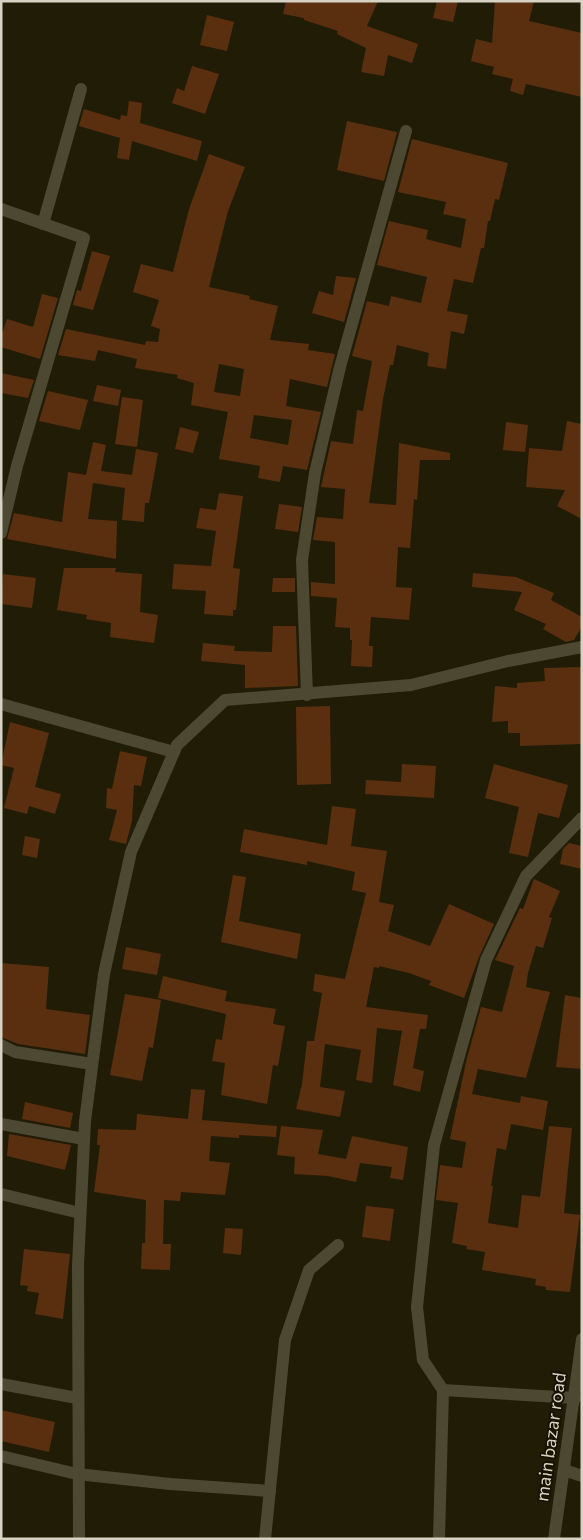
<svg xmlns="http://www.w3.org/2000/svg" width="583" height="1540" font-family="Commissioner,sans-serif">
<rect width="100%" height="100%" fill="#211c06"/>
<g fill="#5a2f10" fill-rule="evenodd">
<path d="M286 1H378L367 26 418 44 412 63 388 55 384 76 361 72 366 48 337 34 338 31 304 20V18L283 14Z"/>
<path d="M437 1H458L453 22 433 18Z"/>
<path d="M495 1H534L529 21 582 33V97L526 84 523 95 510 91 513 79 492 74 494 67 471 61 476 39 492 43Z"/>
<path d="M207 15 234 22 227 51 200 45Z"/>
<path d="M192 66 219 74 205 114 172 103 177 88 184 91Z"/>
<path d="M129 101 142 103 140 123 202 141 197 161 132 141 129 160 117 158 120 138 79 126 84 109 120 120 121 115 127 116Z"/>
<path d="M347 121 397 132 384 181 337 170Z"/>
<path d="M412 139 508 163 499 200 495 199 490 221H488L484 248H481L473 283 454 279 447 311 468 315 464 334 451 331 446 369 427 366 429 353 397 345 393 365H390L383 399 369 503 396 505 399 443 450 453V460H420L417 500 414 499 410 548 398 547 396 587 412 588 409 620 371 617 369 646H373L372 667 351 666 352 640H350V628L335 627 337 598 311 596V582L335 584V542L313 540 317 517 343 519 345 489 321 487 331 441 353 444 357 410 363 411 372 361 352 356 367 301 389 306 391 296 421 303 427 277 377 265 389 221 428 230 426 239 461 248 466 219 443 214 446 202 398 192Z"/>
<path d="M209 154 245 167 228 211 209 287 250 296 249 299 278 306 270 340 309 344 308 350 335 354 327 387 290 379 286 406 321 412 307 470 283 466 280 482 258 478 260 466 219 459 228 412 191 405 194 383 177 378 178 375 135 368 137 359 98 350 95 361 58 355 66 329 145 345 146 341 158 342 160 329 151 326 159 300 133 292 141 264 173 272 189 209ZM219 364 244 369 240 396 214 392ZM254 415 292 420 288 445 250 438Z"/>
<path d="M92 251 110 256 93 310 73 305 77 290 81 291Z"/>
<path d="M336 276 356 278 344 322 312 313 319 291 333 295Z"/>
<path d="M42 294 58 298 40 359 1 347V337L7 319 33 327Z"/>
<path d="M1 373 34 380 28 398 1 393Z"/>
<path d="M97 385 121 390 118 406 93 401Z"/>
<path d="M48 391 88 400 80 430 39 421Z"/>
<path d="M122 397 143 400 137 447 115 444Z"/>
<path d="M567 421 582 424V519L557 506 565 490 526 487 529 448 562 451Z"/>
<path d="M506 422 528 425 525 452 503 450Z"/>
<path d="M180 427 199 432 193 453 175 449Z"/>
<path d="M93 442 106 445 101 471 132 475 136 449 158 453 149 503H145L144 522 122 520 125 488 93 483 88 519 117 521 116 559 7 539 14 513 62 522 68 472 86 475Z"/>
<path d="M219 493 243 496 233 568 240 569 236 610H233V616L204 614 206 591 172 589 174 564 211 566 216 531 196 528 200 508 216 510Z"/>
<path d="M279 504 302 507 298 532 275 529Z"/>
<path d="M64 568H116L115 572 142 574 140 612 158 615 154 643 110 637 111 623 86 619 87 615 57 610Z"/>
<path d="M473 573 516 577 554 593 551 600 582 617V626L574 640 566 642 543 629 546 624 514 610 522 592 472 587Z"/>
<path d="M3 574 36 578 32 608 1 604Z"/>
<path d="M273 578H295V592H272Z"/>
<path d="M273 626H296L298 686 245 688V665L201 661 203 643 235 646 234 651 272 652Z"/>
<path d="M582 667V744L520 746V733H508V721L492 722 495 686 517 688V683L545 681 544 668Z"/>
<path d="M330 706 331 784 297 785 296 707Z"/>
<path d="M10 722 49 733 35 787 61 794 55 814 29 806 27 814 4 808 14 768 1 765Z"/>
<path d="M120 751 147 757 141 786 134 785 132 821 126 844 109 840 117 810 106 808 107 788 112 789Z"/>
<path d="M402 764 436 766 434 798 365 794 366 780 401 782Z"/>
<path d="M494 764 568 785 559 818 538 813 528 857 509 853 519 807 485 798Z"/>
<path d="M332 806 356 809 351 846 387 851 379 902 394 905 388 931 430 946 449 904 494 924 479 957 464 998 429 985 431 981 409 973 379 966V968L374 967 366 1007 428 1015 426 1029H420L413 1068 424 1071 420 1092 393 1085 402 1031 377 1028 372 1083 356 1080 361 1050 325 1044 320 1087 345 1091 340 1117 296 1109 302 1084 307 1041H314L322 993 313 991 315 974 345 979 366 893 352 890 355 872 307 861V865L240 852 244 829 327 845Z"/>
<path d="M25 836 40 839 37 858 22 855Z"/>
<path d="M569 843 582 846V869L560 864 563 849Z"/>
<path d="M233 875 246 877 239 921 301 934 297 959 221 942Z"/>
<path d="M534 879 560 891 549 917 552 918 543 948 536 946 528 973 526 987 550 992 526 1078 478 1069 472 1094 520 1103 521 1096 548 1101 543 1130 511 1124 506 1150 497 1148 491 1186H493L488 1223 518 1228 522 1195 540 1197 549 1126 572 1128 564 1213 580 1215 570 1292 546 1290V1287L535 1285 536 1279 482 1270 485 1252 466 1249 467 1246 452 1243 458 1203 436 1200 440 1165 462 1168 466 1142 450 1139 466 1062 481 1007 502 1012 514 966 495 960 520 908 523 909Z"/>
<path d="M126 947 161 954 157 975 122 969Z"/>
<path d="M1 963 49 967 46 1009 90 1015 85 1054 18 1044 1 1037Z"/>
<path d="M163 976 227 991 225 1001 276 1009 273 1024 285 1026 278 1066 273 1065 267 1104 221 1095 225 1063 212 1061 216 1039 222 1040 226 1014 158 998Z"/>
<path d="M125 994 161 1000 153 1048 149 1047 142 1081 110 1075Z"/>
<path d="M565 995 582 998V1069L556 1067Z"/>
<path d="M191 1089 205 1090 202 1120 277 1126 276 1137 239 1135V1138L211 1136 209 1161 230 1163 225 1195 181 1192 180 1201 164 1200 163 1244H171L170 1270 141 1269 142 1243H145L146 1200 94 1192 100 1145H97L98 1129 136 1130 137 1114 188 1119Z"/>
<path d="M25 1102 73 1113 70 1128 22 1119Z"/>
<path d="M281 1126 323 1130 318 1154 346 1159 352 1136 408 1147 403 1180 390 1178 392 1167 360 1163 356 1182 328 1176 294 1174 295 1157 277 1155Z"/>
<path d="M9 1134 71 1145 65 1170 7 1156Z"/>
<path d="M366 1206 394 1209 390 1241 362 1237Z"/>
<path d="M225 1228 243 1229 241 1255 223 1253Z"/>
<path d="M24 1249 70 1254 63 1319 35 1314 39 1293 27 1291 28 1286 20 1285Z"/>
<path d="M1 1410 55 1422 49 1452 1 1441Z"/>
</g>
<g fill="none" stroke-linecap="round" stroke-linejoin="round">
<g stroke="#4d4831" stroke-width="12">
<path d="M1 209 84 238 17 466 1 533"/>
<path d="M43 224 81 89"/>
<path d="M307 695 302 560 315 473 340 367 406 131"/>
<path d="M1 704 174 752"/>
<path d="M1 1045 15 1052 92 1064"/>
<path d="M1 1124 84 1139"/>
<path d="M1 1194 80 1213"/>
<path d="M1 1384 77 1398"/>
<path d="M443 1390 423 1360 417 1307 434 1145 486 960 526 876 582 818"/>
<path d="M1 1456 77 1474 170 1484 270 1491"/>
<path d="M564 1470 582 1476"/>
<path d="M79 1539 78 1265 85 1121 104 974 131 852 177 745 225 700 411 685 508 661 582 647"/>
<path d="M265 1539 285 1340 309 1270 338 1245"/>
<path d="M439 1539 443 1390 575 1398"/>
<path d="M554 1539 582 1339"/>
</g>
</g>
<g text-anchor="middle" stroke-width="4" stroke-linejoin="round" paint-order="stroke">
<g font-size="18" fill="#d6d3c5" stroke="#181300">
<text transform="translate(551 1437) rotate(-82)" y="6">main bazar road</text>
</g>
</g>
<rect width="583" height="1540" fill="none" stroke="#d6d3c5" stroke-width="5"/>
</svg>
